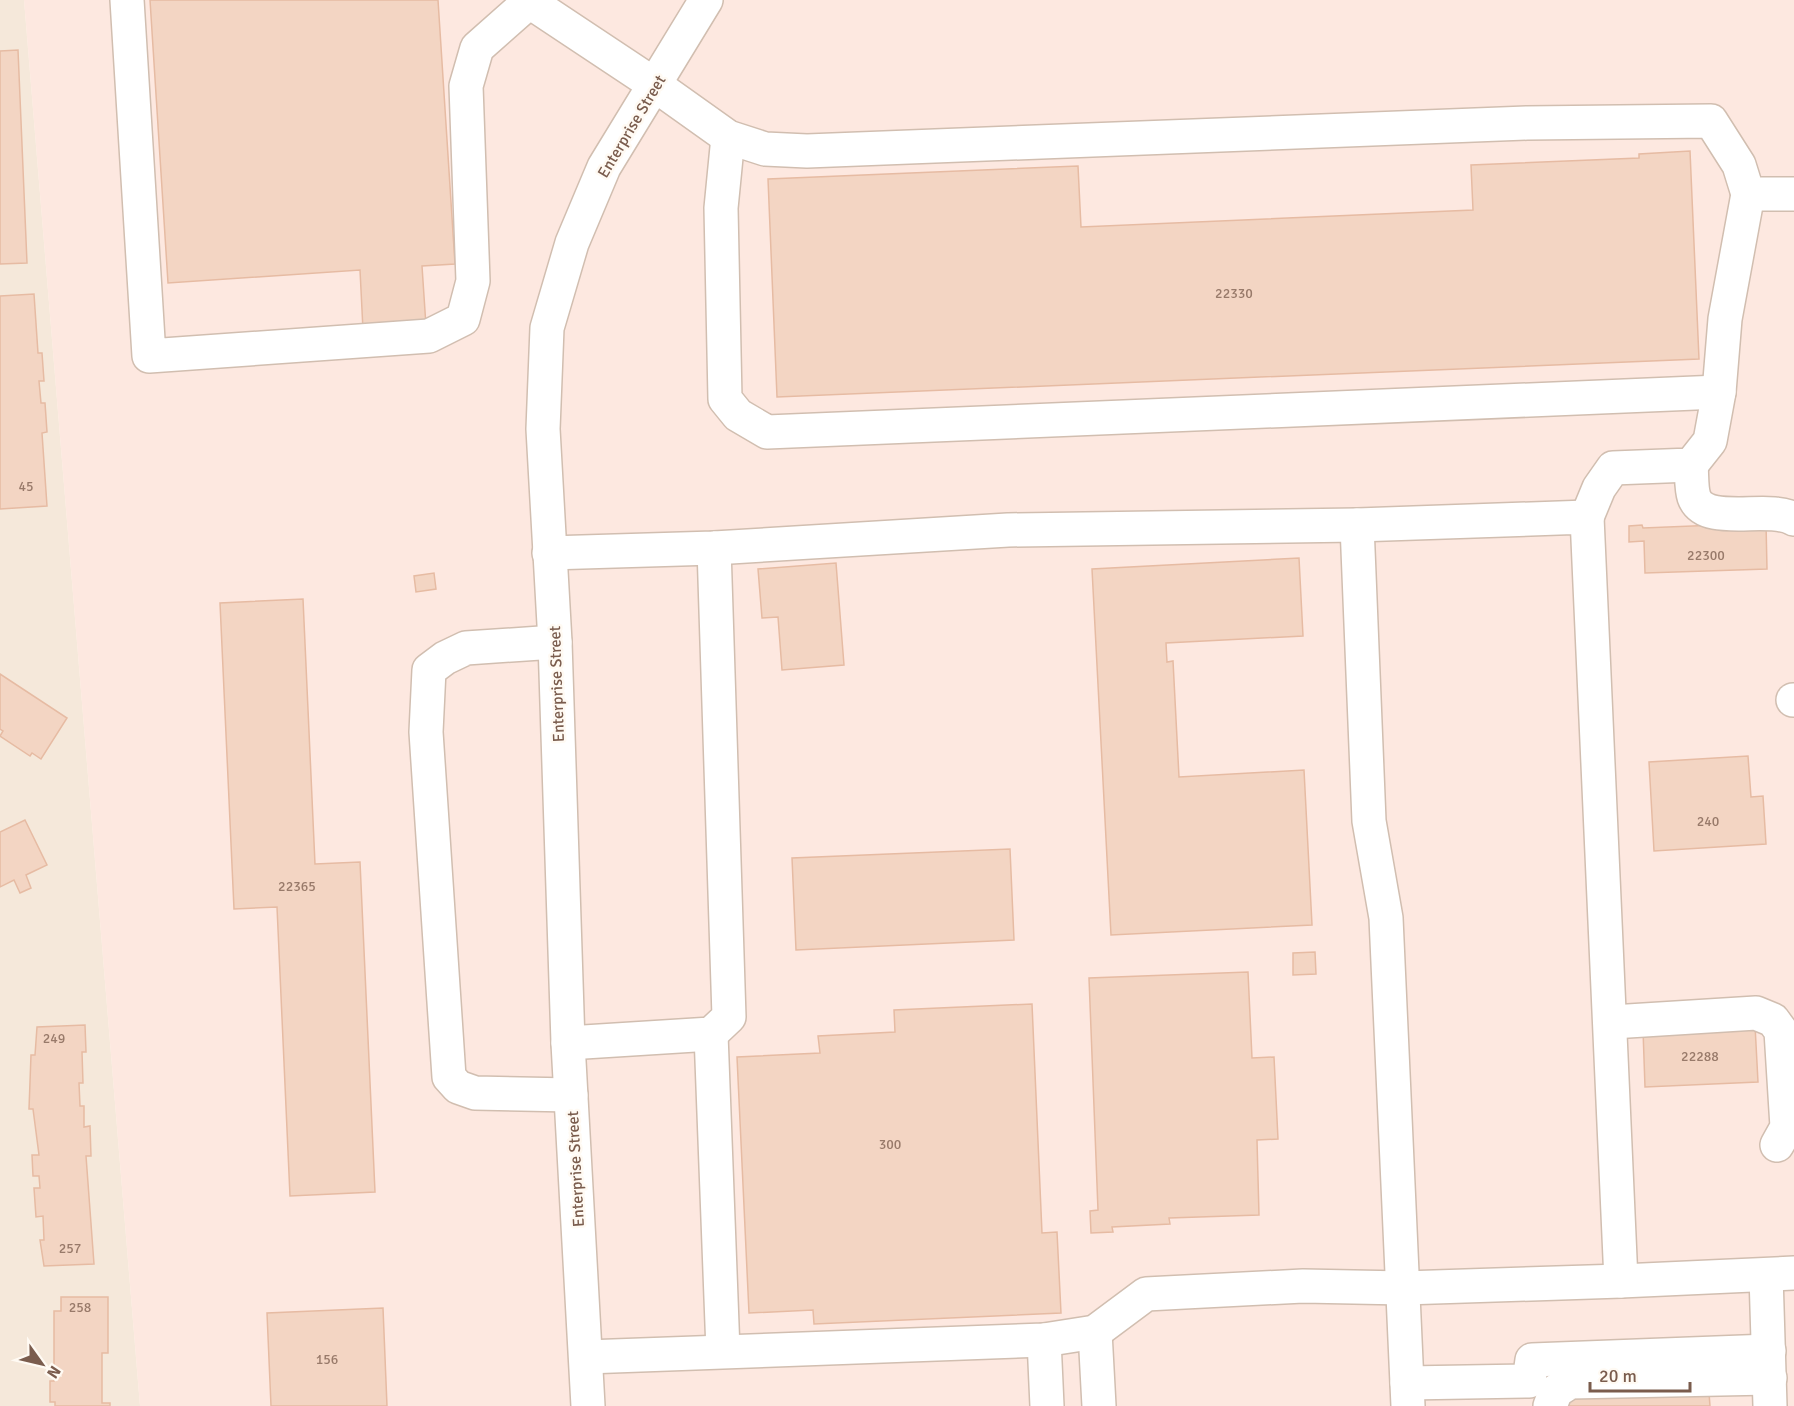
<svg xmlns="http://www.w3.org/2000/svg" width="1794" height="1406" font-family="Signika,sans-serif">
<rect width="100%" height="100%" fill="#fdf6ec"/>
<path fill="#f5e8da" d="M0 0H24L140 1406H0Z"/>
<path fill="#fde8e0" d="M24 0H1794V1406H140Z"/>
<g fill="#f3d5c3" stroke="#e6bba3" stroke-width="1.5">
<path d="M150 0H438L455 264 422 266 426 326 363 330 360 270 168 283Z"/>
<path d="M18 50 27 263 0 264V51Z"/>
<path d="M1690 151 1699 359 777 397 768 179 1078 166 1081 227 1473 210 1471 165 1639 158V154Z"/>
<path d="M34 294 38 353H42L44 381H39L41 403H45L47 432 42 433 47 506 0 509V296Z"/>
<path d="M1766 523 1767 569 1645 573 1644 541 1629 542V526L1642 525 1643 528Z"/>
<path d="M1299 558 1303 636 1166 643 1167 662 1173 661 1179 777 1304 770 1312 925 1111 935 1092 569Z"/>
<path d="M836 563 844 665 782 670 778 617 762 618 758 569Z"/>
<path d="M434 573 436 589 416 592 414 576Z"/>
<path d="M303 599 315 864 360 862 375 1192 290 1196 277 907 234 909 220 603Z"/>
<path d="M0 674 67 718 41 759 32 753 30 756 0 736 3 731 0 729Z"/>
<path d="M1748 756 1751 797 1763 796 1766 844 1654 851 1649 762Z"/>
<path d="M25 820 47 865 26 875 31 888 20 893 14 880 0 887V832Z"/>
<path d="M1010 849 1014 940 796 950 792 858Z"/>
<path d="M1315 952 1316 974 1293 975V953Z"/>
<path d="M1248 972 1252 1058 1274 1057 1278 1139 1257 1140 1259 1215 1169 1218 1170 1224 1112 1227 1113 1232 1091 1233 1090 1211 1098 1210 1089 978Z"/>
<path d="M1032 1004 1042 1233 1057 1232 1061 1313 814 1324 813 1310 749 1313 737 1057 820 1053 818 1036 895 1032 894 1010Z"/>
<path d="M85 1025 86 1052H82L83 1083H79L80 1106H84V1127L90 1126 91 1156H86L94 1264 44 1266 40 1240H44L43 1216 36 1217 34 1188H40L39 1176H33L32 1155H39L33 1109H29L31 1055H35L37 1027Z"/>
<path d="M1755 1025 1758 1082 1645 1087 1643 1030Z"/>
<path d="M61 1297H108V1353H102V1403H110V1406H55V1402H50V1381H54V1311H61Z"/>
<path d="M383 1308 387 1406H271L267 1313Z"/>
<path d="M1709 1393 1710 1406H1567L1566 1397Z"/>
</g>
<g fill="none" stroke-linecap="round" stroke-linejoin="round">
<g stroke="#d1beb0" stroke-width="36">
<g id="minor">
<path d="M127 0 149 356 429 336 463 319 473 281 466 86 477 48 529 2"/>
<path d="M527 0 655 85 728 137 765 149 807 151 1527 123 1711 121 1739 165 1748 194H1794"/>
<path d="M728 137 721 208 725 399 738 415 767 432 1719 392"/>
<path d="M1691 465C1692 475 1691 488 1694 497 1705 528 1769 504 1794 519"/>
<path d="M1587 517 1599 488 1613 468 1691 465 1710 441 1719 392 1725 319 1748 194"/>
<path d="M1357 525 1369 821 1386 918 1408 1406"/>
<path d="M549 553 714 548 1008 530 1357 525 1587 517 1621 1281"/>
<path d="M555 642 466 648 445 658 429 670 426 732 449 1077 458 1087 475 1093 571 1095"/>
<path d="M1793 700H1794"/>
<path d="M1612 1022 1756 1013 1773 1020 1781 1031 1787 1127 1777 1145"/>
<path d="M711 1034 723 1351"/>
<path d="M568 1043 711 1034 729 1017 714 548"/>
<path d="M1766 1275 1770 1406"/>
<path d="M1095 1332 1099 1406"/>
<path d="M1044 1340 1047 1406"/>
<path d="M586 1357 1044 1340 1095 1332 1146 1294 1303 1286 1404 1288 1621 1281 1794 1273"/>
<path d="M1407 1383 1529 1381 1532 1360 1769 1351"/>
<path d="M588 1406 568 1043 555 642 543 429 547 328 572 243 604 167 706 0"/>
<path d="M1550 1406 1556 1391 1570 1382 1770 1378"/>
</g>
</g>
<use href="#minor" stroke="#fff" stroke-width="33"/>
</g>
<g text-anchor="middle" stroke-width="5" stroke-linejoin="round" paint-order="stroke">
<g font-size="14" fill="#987a6a">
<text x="1234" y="298">22330</text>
<text x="26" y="491">45</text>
<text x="1706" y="560">22300</text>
<text x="1708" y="826">240</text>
<text x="297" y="891">22365</text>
<text x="54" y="1043">249</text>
<text x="1700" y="1061">22288</text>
<text x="890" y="1149">300</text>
<text x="70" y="1253">257</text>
<text x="80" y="1312">258</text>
<text x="327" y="1364">156</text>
</g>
<g font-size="16" fill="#7a5c4d" stroke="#fffaf3">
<text transform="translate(631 126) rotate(-59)" y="6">Enterprise Street</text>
<text transform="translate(556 684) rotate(-92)" y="6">Enterprise Street</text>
<text transform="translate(575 1169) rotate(-93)" y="6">Enterprise Street</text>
</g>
</g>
<g transform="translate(42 1364) rotate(124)" stroke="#fffaf3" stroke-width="4.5" paint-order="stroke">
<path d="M0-4.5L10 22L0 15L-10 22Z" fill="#7a5c4d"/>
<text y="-9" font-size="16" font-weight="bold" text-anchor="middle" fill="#7a5c4d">N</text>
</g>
<path d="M1590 1382v9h100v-9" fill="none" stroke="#7a5c4d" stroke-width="3"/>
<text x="1599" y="1382" font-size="18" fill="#7a5c4d" stroke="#fffaf3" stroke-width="4.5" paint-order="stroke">20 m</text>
</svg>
